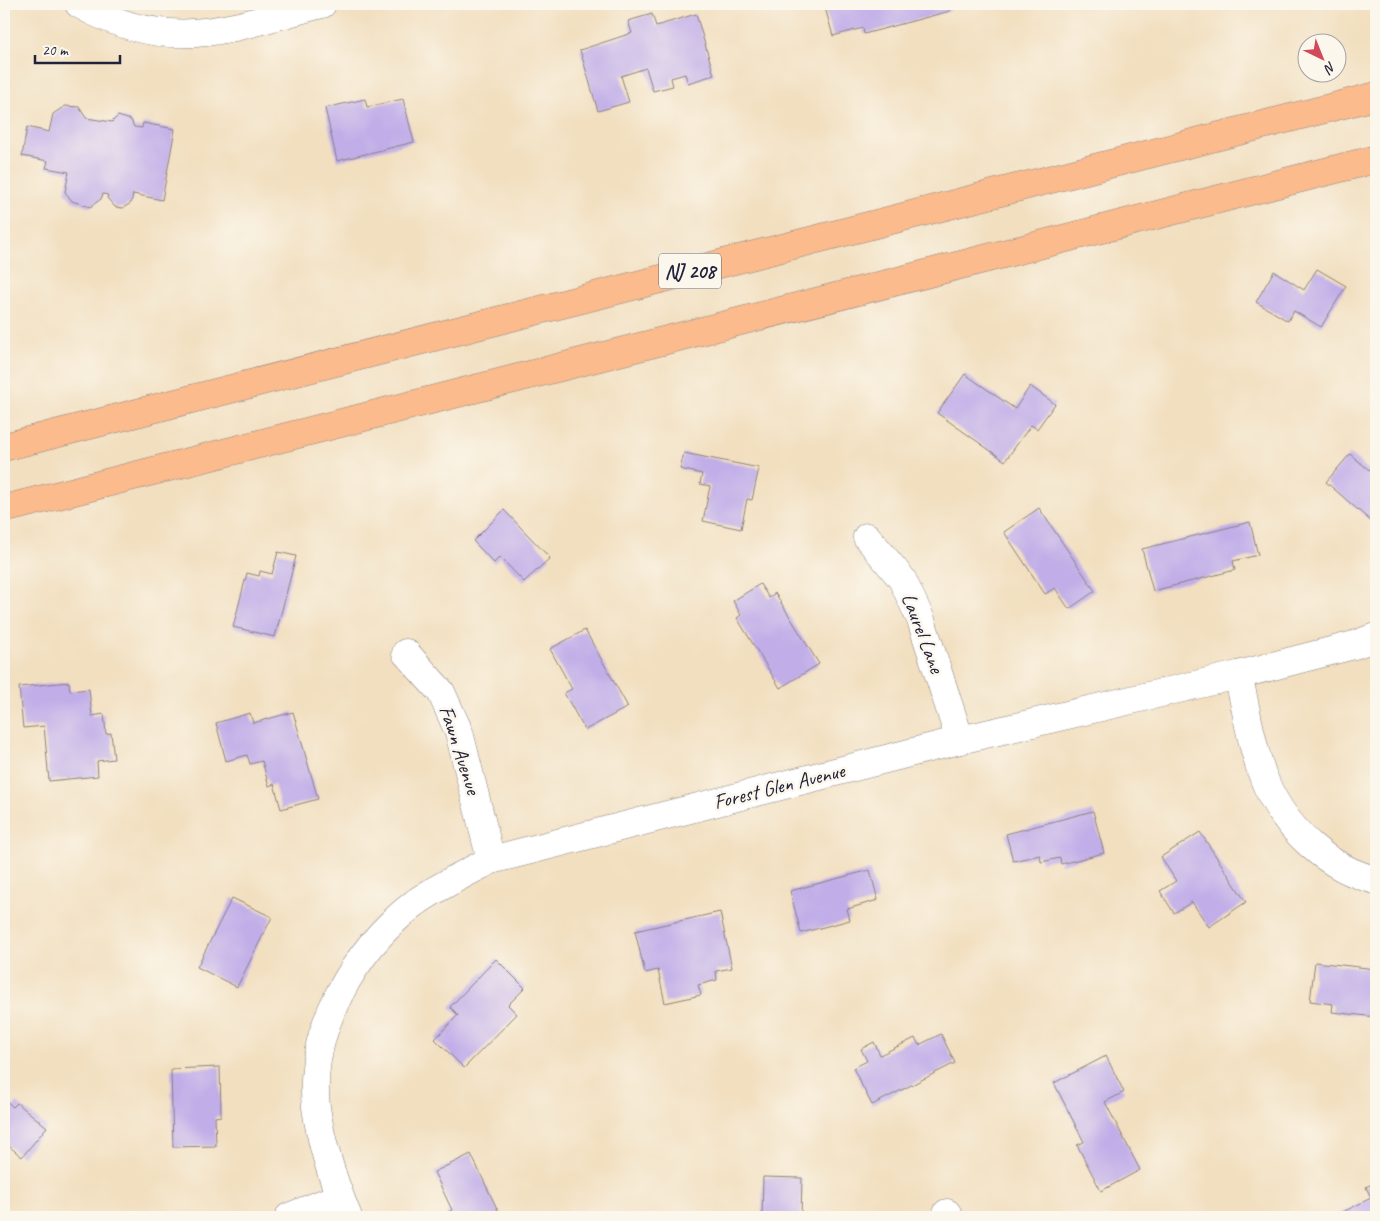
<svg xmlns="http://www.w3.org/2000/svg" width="1380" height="1221" font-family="Caveat,sans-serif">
<rect width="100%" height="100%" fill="#fbf7ec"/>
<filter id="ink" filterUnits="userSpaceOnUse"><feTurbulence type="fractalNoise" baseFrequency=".02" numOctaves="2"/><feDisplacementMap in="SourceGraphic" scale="10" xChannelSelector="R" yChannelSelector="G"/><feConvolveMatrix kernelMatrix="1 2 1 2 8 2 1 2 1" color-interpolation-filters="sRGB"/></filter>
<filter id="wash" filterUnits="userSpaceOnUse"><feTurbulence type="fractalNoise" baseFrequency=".0096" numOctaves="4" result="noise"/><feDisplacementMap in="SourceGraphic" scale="20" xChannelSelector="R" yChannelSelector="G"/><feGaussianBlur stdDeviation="1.12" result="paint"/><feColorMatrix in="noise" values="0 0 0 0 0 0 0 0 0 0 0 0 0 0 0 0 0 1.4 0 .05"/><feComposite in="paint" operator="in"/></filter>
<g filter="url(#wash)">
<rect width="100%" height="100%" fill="#f2dfc0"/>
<g id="blocks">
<g fill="#c1aee8">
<path d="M824 4H948L950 11 864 34 863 28 833 36Z"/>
<path d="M652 14 656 26 696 14 714 75 688 83 685 74 671 78 673 86 653 91 646 68 621 76 629 102 598 111 580 50 632 33 628 21Z"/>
<path d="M365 99 367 107 403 99 414 142 337 161 325 108Z"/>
<path d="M65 106 79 107 86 118 112 122 118 116 131 120 134 127 142 128 143 123 175 129 162 200 133 194 131 203 123 208 115 207 107 198 108 195 103 194 101 199 90 207 72 201 65 192 69 172 46 168 48 161 22 156 27 127 49 132 53 114Z"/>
<path d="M1317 269 1346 286 1321 327 1294 311 1288 321 1256 302 1274 271 1304 290Z"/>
<path d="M965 374 1015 409 1030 386 1055 404 1037 429 1031 425 1005 461 937 413Z"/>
<path d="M684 453 759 468 752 500 747 499 741 529 703 521 710 486 700 484 702 474 680 469Z"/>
<path d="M1350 454 1369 470 1376 462V519L1373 523 1326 482Z"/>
<path d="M1039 508 1095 591 1069 609 1055 588 1045 594 1004 532Z"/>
<path d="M504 510 550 558 524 582 500 557 494 563 473 541Z"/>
<path d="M1250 522 1258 555 1233 561 1235 570 1153 591 1142 549Z"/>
<path d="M278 552 296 556 275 637 233 627 247 573 259 576 260 571 272 574Z"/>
<path d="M760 584 769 598 775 593 819 664 780 688 737 618 741 615 733 601Z"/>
<path d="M585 630 628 707 585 730 564 693 572 689 550 649Z"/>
<path d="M69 682 70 691 89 689 92 716 104 714 106 734 111 733 114 759 97 761 98 776 49 781 44 726 23 728 19 687Z"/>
<path d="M293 712 318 799 281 809 274 784 269 786 262 761 250 764 247 755 226 761 216 723 250 713 253 723Z"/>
<path d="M1093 811 1104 853 1061 864 1060 858 1041 862 1040 855 1013 861 1006 834Z"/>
<path d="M1200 832 1246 902 1209 927 1192 902 1174 913 1160 891 1176 881 1161 857Z"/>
<path d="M870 870 878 900 847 909 850 920 801 933 790 891Z"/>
<path d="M232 898 272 917 237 987 197 967Z"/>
<path d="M720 912 732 968 716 971 717 980 698 985 701 995 665 1003 658 970 645 973 635 931Z"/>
<path d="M496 959 525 988 508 1005 517 1014 464 1068 435 1039 458 1015 450 1007Z"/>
<path d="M1315 962 1376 969V1017L1332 1012 1333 1004 1310 1001Z"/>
<path d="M941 1034 955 1063 872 1105 853 1068 867 1061 861 1049 874 1042 880 1055 915 1038 919 1045Z"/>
<path d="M1106 1056 1124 1092 1105 1102 1140 1170 1101 1191 1077 1145 1084 1142 1054 1083Z"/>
<path d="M220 1067 221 1116 215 1117 216 1146 173 1147 171 1069Z"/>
<path d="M4 1099 13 1107 17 1103 47 1127 22 1157 4 1142Z"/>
<path d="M471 1154 501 1217H448L446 1213 452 1210 434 1172Z"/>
<path d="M763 1177 802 1178 801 1217H762Z"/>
<path d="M1376 1182V1217H1333L1371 1198 1366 1187Z"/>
</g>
</g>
</g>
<g filter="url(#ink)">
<use href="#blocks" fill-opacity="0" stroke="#8a807e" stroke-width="1"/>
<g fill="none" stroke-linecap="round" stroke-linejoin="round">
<g stroke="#8a807e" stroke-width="29">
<g id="street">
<path d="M79 4C171 56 228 28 322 4"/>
<path d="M867 537 902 579 921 620 960 740"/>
<path d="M406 653 441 692 459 732 491 860"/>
<path d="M1238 675C1247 711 1252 752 1267 786 1287 830 1328 869 1376 880"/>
<path d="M947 1213 949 1217"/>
<path d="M289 1217 339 1197"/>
<path d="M348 1217C334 1183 321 1145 316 1107 307 1030 355 949 415 903 439 886 466 873 491 860L960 740 1238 675 1354 645 1376 637"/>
</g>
</g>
<g stroke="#8a807e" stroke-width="29">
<g id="highway">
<path d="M4 447 1376 96"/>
<path d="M4 509 1376 159"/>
</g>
</g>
<use href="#street" stroke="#fff" stroke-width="28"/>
<use href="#highway" stroke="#fbbb8d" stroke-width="28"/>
</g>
</g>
<g text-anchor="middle" stroke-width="5" stroke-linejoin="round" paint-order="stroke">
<rect fill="#fbf7ec" stroke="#636270" stroke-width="1" x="659" y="253.5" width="62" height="35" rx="4"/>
<g font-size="20" font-weight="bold" fill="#22223b">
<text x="690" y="278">NJ 208</text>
</g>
<g font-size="21" fill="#22223b" stroke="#fbf7ec">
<text transform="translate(923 633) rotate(69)" y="7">Laurel Lane</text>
<text transform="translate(460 750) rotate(72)" y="7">Fawn Avenue</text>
<text transform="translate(779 786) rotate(-14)" y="7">Forest Glen Avenue</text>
</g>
</g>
<rect width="1380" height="1221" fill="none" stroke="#fbf7ec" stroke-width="20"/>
<g transform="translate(1322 58) rotate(137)"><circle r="24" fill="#fbf7ec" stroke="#a4a2a5"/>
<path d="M0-4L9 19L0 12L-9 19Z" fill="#d1495b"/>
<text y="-8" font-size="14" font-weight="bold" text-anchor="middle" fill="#22223b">N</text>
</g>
<path d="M35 55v8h85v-8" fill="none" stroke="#22223b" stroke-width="2.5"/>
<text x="42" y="55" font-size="15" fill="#22223b" stroke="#fbf7ec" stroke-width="4" paint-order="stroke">20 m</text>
</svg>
